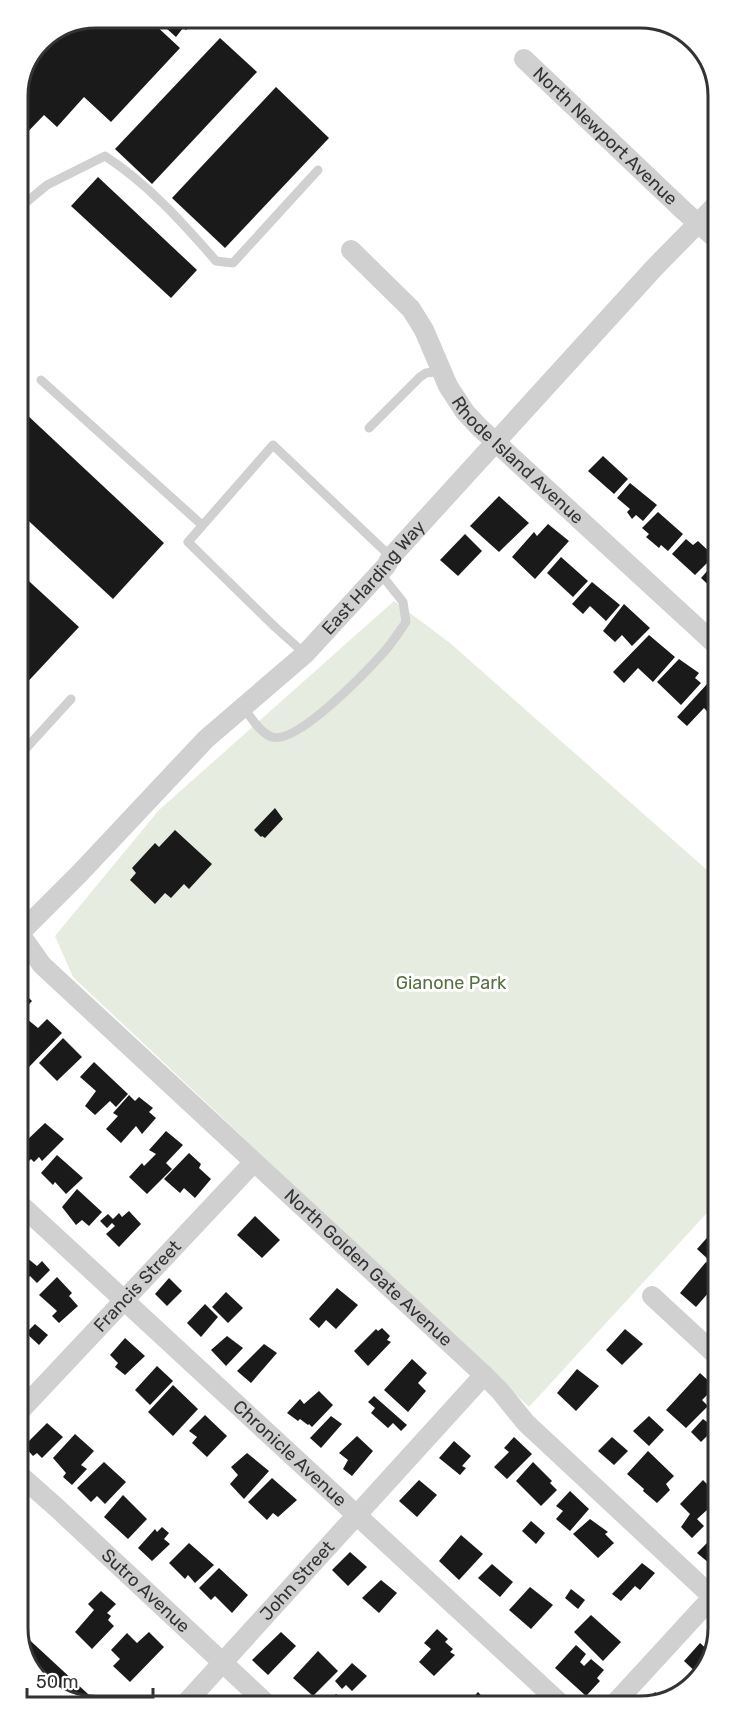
<svg xmlns="http://www.w3.org/2000/svg" width="736" height="1724" font-family="Rubik,sans-serif">
<rect width="100%" height="100%" fill="#fff"/>
<path fill="#e6ecdf" d="M394 601 450 643 716 878 717 1202 529 1407 73 977 55 936 159 810Z"/>
<g fill="#1a1a1a">
<path d="M96 18H197L186 30 183 28 176 37 156 19 153 23 180 48 111 122 84 97 57 127 44 115 18 142V92L41 41Z"/>
<path d="M220 38 257 72 152 184 115 149Z"/>
<path d="M276 87 329 138 225 248 172 198Z"/>
<path d="M98 177 197 270 171 298 71 206Z"/>
<path d="M25 413 164 543 113 599 19 512V420Z"/>
<path d="M603 456 628 479 614 494 588 471Z"/>
<path d="M630 483 657 505 643 521 636 515 632 519 627 512 630 509 617 498Z"/>
<path d="M499 496 529 523 499 552 470 526Z"/>
<path d="M658 512 683 534 668 551 661 545 659 548 646 537 649 534 642 528Z"/>
<path d="M548 524 569 541 535 579 512 557 534 532 537 536Z"/>
<path d="M465 534 482 551 458 576 440 560Z"/>
<path d="M686 539 693 545 698 541 714 556 695 575 672 554Z"/>
<path d="M561 557 588 581 573 597 547 573Z"/>
<path d="M715 562V591L701 578Z"/>
<path d="M19 572 79 627 20 690Z"/>
<path d="M592 582 620 605 606 621 590 606 583 614 572 604Z"/>
<path d="M624 604 650 628 632 646 622 635 615 642 603 631Z"/>
<path d="M649 635 675 657 653 682 638 668 624 683 613 672Z"/>
<path d="M679 659 699 673 695 678 701 683 681 705 657 682Z"/>
<path d="M708 683 716 690V721L704 708 687 726 677 717Z"/>
<path d="M275 808 283 819 265 838 262 836 261 837 254 830Z"/>
<path d="M175 830 212 864 189 889 184 884 171 898 165 893 155 904 130 880 136 873 132 868 155 843 159 847Z"/>
<path d="M20 990 32 1001 20 1014Z"/>
<path d="M27 1019 38 1028 47 1019 62 1033 29 1067 21 1060 20 1026Z"/>
<path d="M63 1038 82 1057 57 1081 39 1063Z"/>
<path d="M94 1062 128 1094 116 1107 110 1101 95 1115 85 1106 96 1091 80 1077Z"/>
<path d="M129 1095 135 1101 139 1097 153 1108 149 1112 156 1118 142 1134 136 1126 121 1143 106 1129 118 1116 113 1113Z"/>
<path d="M45 1123 64 1139 42 1161 39 1157 34 1162 31 1159 23 1167 21 1165V1141L25 1142Z"/>
<path d="M166 1131 183 1145 166 1163 172 1169 147 1194 129 1177 142 1163 144 1166 156 1154 149 1150Z"/>
<path d="M189 1153 201 1164 199 1168 211 1179 195 1198 184 1188 180 1193 164 1179Z"/>
<path d="M57 1155 83 1178 66 1194 55 1182 53 1185 41 1173Z"/>
<path d="M77 1189 102 1212 89 1226 82 1220 76 1225 62 1207Z"/>
<path d="M129 1211 141 1224 119 1247 106 1234 115 1226 112 1223 107 1228 100 1221 108 1214 113 1219 119 1213 122 1217Z"/>
<path d="M255 1216 280 1240 262 1258 237 1235Z"/>
<path d="M713 1231 717 1234V1255L711 1262 697 1249Z"/>
<path d="M21 1253 37 1266 42 1261 50 1270 37 1283 30 1276 21 1286Z"/>
<path d="M706 1262 717 1271V1283L696 1307 680 1293Z"/>
<path d="M57 1277 72 1293 69 1296 78 1306 59 1323 52 1316 57 1311 39 1295Z"/>
<path d="M169 1278 182 1291 167 1306 155 1294Z"/>
<path d="M337 1288 358 1305 336 1329 326 1320 319 1328 309 1319Z"/>
<path d="M226 1292 243 1308 228 1323 212 1307Z"/>
<path d="M205 1304 218 1317 201 1337 187 1323Z"/>
<path d="M35 1324 48 1335 39 1345 26 1333Z"/>
<path d="M382 1328 390 1336 387 1340 391 1342 368 1366 354 1351 376 1329 378 1331Z"/>
<path d="M625 1329 643 1344 622 1365 606 1350Z"/>
<path d="M227 1336 243 1348 226 1366 211 1350Z"/>
<path d="M125 1338 145 1356 125 1375 115 1367 118 1363 110 1355Z"/>
<path d="M264 1344 277 1353 251 1383 237 1371Z"/>
<path d="M412 1359 427 1373 418 1383 426 1391 408 1412 384 1390Z"/>
<path d="M157 1366 173 1381 150 1405 135 1390Z"/>
<path d="M577 1369 599 1386 576 1411 557 1393Z"/>
<path d="M700 1373 715 1387 702 1400 708 1406 686 1428 666 1410Z"/>
<path d="M173 1385 198 1409 173 1436 148 1412Z"/>
<path d="M319 1391 333 1405 312 1427 309 1424 308 1425 300 1419 298 1421 287 1413 300 1399 304 1404Z"/>
<path d="M374 1396 407 1425 401 1431 393 1423 388 1428 371 1413 375 1408 368 1402Z"/>
<path d="M205 1415 227 1436 207 1457 192 1443 197 1437 189 1431Z"/>
<path d="M331 1416 342 1424 321 1448 310 1438Z"/>
<path d="M649 1416 664 1430 649 1446 633 1431Z"/>
<path d="M703 1419 715 1428 701 1442 691 1432Z"/>
<path d="M47 1423 63 1437 42 1458 37 1453 33 1456 24 1446Z"/>
<path d="M75 1434 94 1451 81 1465 87 1469 72 1485 63 1477 66 1473 53 1458Z"/>
<path d="M357 1436 373 1451 352 1476 343 1469 348 1460 339 1453Z"/>
<path d="M514 1437 532 1454 507 1479 494 1467 509 1452 504 1448Z"/>
<path d="M612 1437 628 1451 614 1465 598 1451Z"/>
<path d="M718 1438V1459L707 1449Z"/>
<path d="M454 1441 471 1456 462 1466 466 1468 460 1475 439 1458Z"/>
<path d="M648 1451 674 1476 666 1484 670 1490 657 1503 643 1491 644 1489 627 1474Z"/>
<path d="M247 1453 269 1471 244 1499 230 1484 238 1475 231 1467Z"/>
<path d="M104 1462 126 1482 105 1504 97 1496 91 1502 77 1488Z"/>
<path d="M533 1462 552 1481 550 1483 557 1490 541 1506 516 1481Z"/>
<path d="M272 1478 297 1500 278 1517 273 1513 267 1520 248 1502Z"/>
<path d="M419 1480 437 1495 417 1517 399 1501Z"/>
<path d="M703 1480 718 1495V1500L697 1519 704 1526 692 1538 681 1527 690 1514 680 1504Z"/>
<path d="M570 1491 589 1509 570 1531 556 1519 563 1511 556 1506Z"/>
<path d="M123 1495 147 1519 128 1539 104 1517Z"/>
<path d="M590 1519 608 1532 605 1534 614 1543 598 1558 573 1534Z"/>
<path d="M531 1521 545 1533 536 1544 522 1531Z"/>
<path d="M162 1527 169 1533 164 1539 170 1544 152 1561 138 1548 155 1529 157 1532Z"/>
<path d="M718 1532V1565L715 1568 697 1553Z"/>
<path d="M461 1535 483 1554 459 1580 439 1561Z"/>
<path d="M189 1543 214 1565 195 1583 188 1575 185 1579 169 1563Z"/>
<path d="M350 1552 367 1567 348 1586 332 1570Z"/>
<path d="M642 1563 655 1573 640 1590 635 1586 621 1601 612 1594Z"/>
<path d="M492 1564 513 1582 500 1597 478 1578Z"/>
<path d="M219 1568 248 1595 232 1613 215 1596 211 1600 199 1588Z"/>
<path d="M381 1580 397 1593 379 1613 362 1598Z"/>
<path d="M530 1587 553 1605 531 1629 509 1610Z"/>
<path d="M571 1589 585 1600 578 1609 565 1598Z"/>
<path d="M101 1591 116 1604 107 1613 111 1616 108 1620 114 1626 92 1649 75 1632 94 1610 88 1604Z"/>
<path d="M591 1615 621 1642 603 1661 574 1632Z"/>
<path d="M437 1629 448 1639 445 1642 453 1649 450 1652 455 1655 434 1676 419 1662 431 1649 424 1643Z"/>
<path d="M149 1632 164 1647 130 1682 113 1666 120 1659 111 1650 127 1633 137 1643Z"/>
<path d="M281 1632 296 1646 268 1675 252 1660Z"/>
<path d="M22 1633 101 1706H91L48 1690 22 1652Z"/>
<path d="M700 1643 710 1652 700 1676 684 1661Z"/>
<path d="M576 1645 586 1654 580 1662 584 1666 591 1659 604 1670 597 1678 600 1681 586 1696 555 1668Z"/>
<path d="M318 1651 338 1671 313 1696 293 1678Z"/>
<path d="M352 1663 367 1676 352 1691 346 1685 342 1689 335 1681Z"/>
<path d="M478 1692 488 1703H468Z"/>
<path d="M655 1692 665 1701 646 1702Z"/>
<path d="M336 1694 348 1704H327Z"/>
</g>
<g fill="none" stroke-linecap="round" stroke-linejoin="round">
<g stroke="#d0d0d0" stroke-width="9">
<path d="M18 209 47 185 105 156C147 183 183 223 216 261L233 263 318 170"/>
<path d="M41 380 202 525"/>
<path d="M369 428 420 377 426 373 441 371"/>
<path d="M305 654 275 627 188 542 273 445 391 557"/>
<path d="M243 707C251 717 259 732 272 737 297 745 367 671 384 652 392 643 399 632 406 622L403 602 380 573"/>
<path d="M20 755 71 699"/>
</g>
<g stroke="#d0d0d0" stroke-width="20">
<path id="s1" d="M524 59 684 211 714 237"/>
<path id="s2" d="M351 250 411 309 424 330 448 386 465 412 479 427 715 644"/>
<path id="s3" d="M20 933 81 872 206 739 305 654 386 566 391 557 655 267 714 207"/>
<path id="s4" d="M20 934 42 965 484 1375 500 1391 526 1423 718 1602"/>
<path id="s5" d="M21 1205 560 1703"/>
<path d="M652 1296 717 1356"/>
<path id="s6" d="M21 1410 254 1162"/>
<path id="s7" d="M22 1477 57 1508 268 1705"/>
<path d="M616 1702 718 1591"/>
<path id="s8" d="M184 1705 484 1375"/>
</g>
</g>
<g text-anchor="middle" stroke-width="6" stroke-linejoin="round" paint-order="stroke">
<g font-size="18" fill="#333" stroke="#fff">
<text dy="6" stroke="none"><textPath href="#s1" startOffset="112">North Newport Avenue</textPath></text>
<text dy="6" stroke="none"><textPath href="#s2" startOffset="272">Rhode Island Avenue</textPath></text>
<text dy="6" stroke="none"><textPath href="#s3" startOffset="502">East Harding Way</textPath></text>
<text dy="6" stroke="none"><textPath href="#s4" startOffset="483">North Golden Gate Avenue</textPath></text>
<text dy="6" stroke="none"><textPath href="#s6" startOffset="170">Francis Street</textPath></text>
<text dy="6" stroke="none"><textPath href="#s5" startOffset="366">Chronicle Avenue</textPath></text>
<text dy="6" stroke="none"><textPath href="#s8" startOffset="168">John Street</textPath></text>
<text dy="6" stroke="none"><textPath href="#s7" startOffset="168">Sutro Avenue</textPath></text>
</g>
<g font-size="18" fill="#56703f" stroke="#fff">
<text x="451" y="989">Gianone Park</text>
</g>
</g>
<path d="M0 0H736V1724H0ZM96 28H640A68 68 0 0 1 708 96V1628A68 68 0 0 1 640 1696H96A68 68 0 0 1 28 1628V96A68 68 0 0 1 96 28Z" fill="#fff" fill-rule="evenodd"/>
<path fill="none" stroke="#333" stroke-width="3" d="M96 28H640A68 68 0 0 1 708 96V1628A68 68 0 0 1 640 1696H96A68 68 0 0 1 28 1628V96A68 68 0 0 1 96 28Z"/>
<path d="M27 1688v9h126v-9" fill="none" stroke="#333333" stroke-width="3"/>
<text x="36" y="1688" font-size="18" fill="#333333" stroke="#ffffff" stroke-width="4.5" paint-order="stroke">50 m</text>
</svg>
